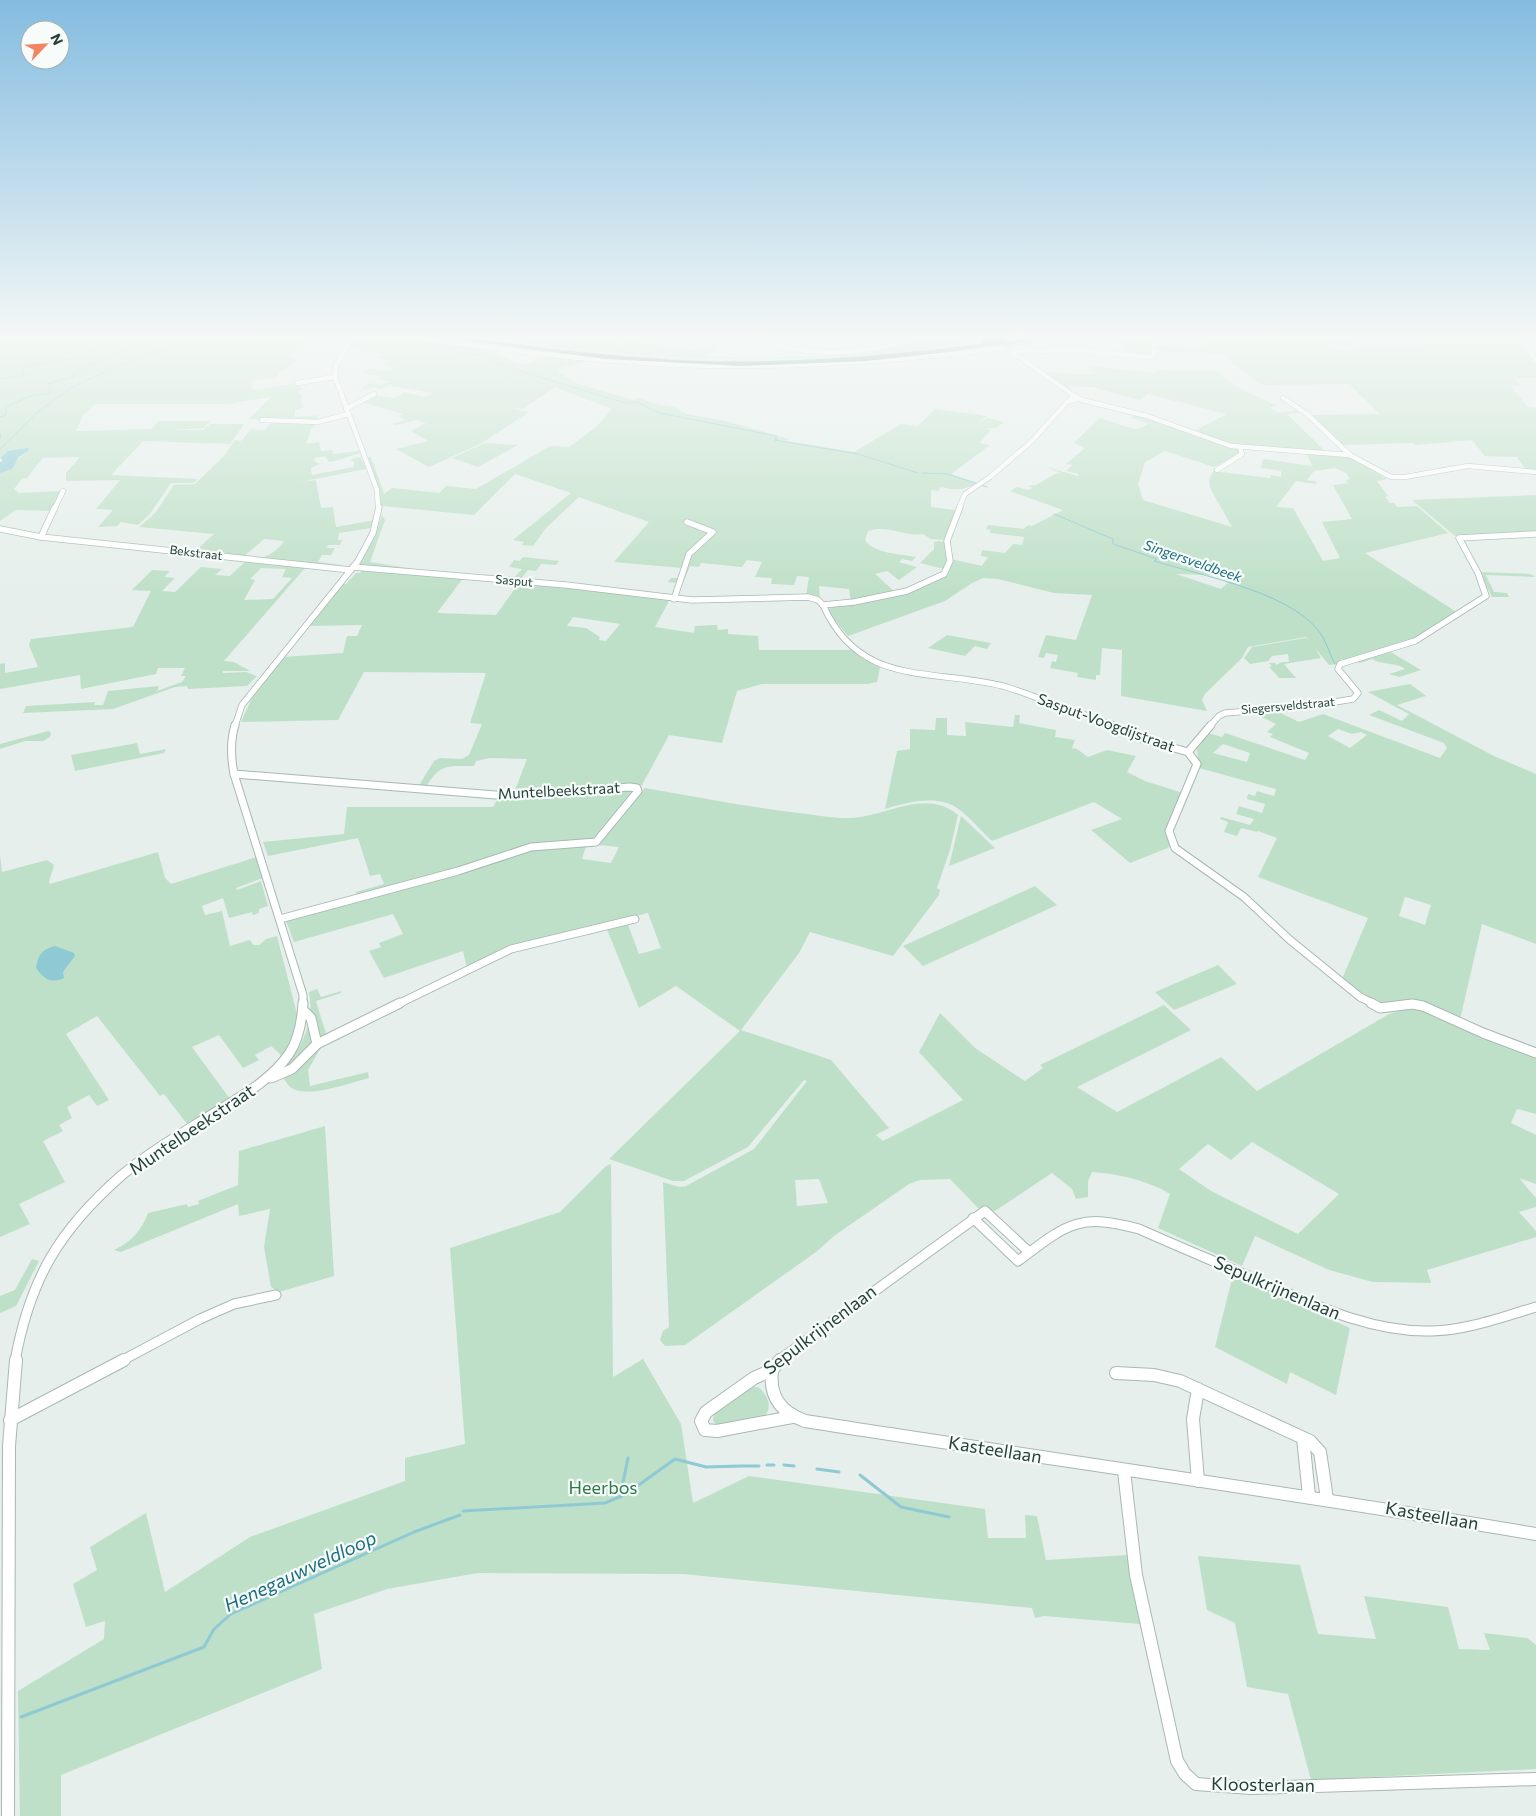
<svg xmlns="http://www.w3.org/2000/svg" width="1536" height="1816" font-family="Commissioner,sans-serif">
<rect width="100%" height="100%" fill="#e6efeb"/>
<g fill="#bfe0c8" fill-rule="evenodd">
<path d="M8 338H313L300 351H296L290 357 298 358 294 364 289 365 285 371H280L276 377 254 380 250 387H253L252 390H256L298 383 302 390 298 391 303 398H300L304 407 295 410V417L324 415 317 416 320 421H311L249 419 271 397 226 404H95L83 415 76 431 152 429 159 421H210L204 428 172 430H203L210 424H244L230 444 143 441 111 475 198 479 193 483H171L149 515 138 525 121 522 117 526 98 527 113 510 96 509 120 480 66 481V473L80 457 43 458 27 478 22 479 14 489 19 493 63 491 50 511 16 510 0 521V473L25 454 8 451 0 458V341Z"/>
<path d="M356 338H416L503 349 496 354 523 365 549 355 590 360 556 370 576 383 633 400 639 398 659 405 674 407 687 414 725 421 789 439 787 441 854 452 901 424 918 426 935 409 987 416 973 427 987 418 1004 422 996 428 984 429 991 430 979 443 990 445 951 474 977 483C966 490 955 491 941 487L938 491 931 490V507L955 510 945 540 931 539 923 534C904 537 888 524 868 531L865 540C874 554 902 554 916 557L912 561 902 559 899 562 917 567 899 580 887 571 875 574 895 592 851 601 849 589 819 586 820 600 806 596 809 577 797 576 794 585 771 584 772 578 755 577 762 562 747 560 742 567 701 563 699 567 690 566 681 588 677 587 678 583 668 582 671 578H678L682 568 614 562 649 522 579 497 546 528 533 546 522 545 524 542 513 540 571 493 515 474 474 515 382 506 367 457H371L384 494 392 488 439 493 446 486 476 489 550 446 569 447 596 427 612 409 555 387 523 409 509 407 529 412 480 444 429 467 396 449 428 441 411 431 426 423 417 420 396 425 394 424 405 420 398 416 403 414 362 402 374 395 395 398 404 392 425 397 431 393 391 386 392 384 381 389 373 387 367 390 360 389 370 383 379 385 390 382 378 379 380 376 364 373 371 369 388 371 395 367 382 365 389 361 376 358 382 354 350 348Z"/>
<path d="M489 338H625L609 351 627 340 699 351 711 345 720 346 708 356 752 358 839 355 900 345 913 338H953L950 339 954 342 988 338 990 340C941 346 893 354 844 357 725 364 607 355 489 338Z"/>
<path d="M1047 338H1100L1096 342 1080 339 1056 340 1009 347 1015 352 1002 345Z"/>
<path d="M1113 338 1153 340V355L1125 354 1127 344 1112 342 1117 340Z"/>
<path d="M1206 338H1351L1355 346 1327 344 1329 348 1355 351 1353 347 1356 346 1520 342 1536 363V378H1514L1521 386H1511L1528 407 1536 408V472L1526 470 1517 457 1485 456 1472 440 1415 445 1413 443 1342 445 1311 415 1380 414 1349 384 1262 385 1232 363 1225 354 1155 351V345L1205 347Z"/>
<path d="M1080 365 1155 373V370L1217 371 1239 388 1278 406 1269 407 1278 413 1300 410 1304 412 1287 414 1327 453 1229 444 1194 431 1227 414 1151 395V392L1140 400 1092 387 1064 386 1044 372 1093 375 1091 367Z"/>
<path d="M1124 411 1239 448 1240 454 1214 467 1165 451 1145 462 1138 484 1143 500 1232 527 1210 488 1209 481 1213 471 1270 478 1271 475 1281 477V471L1261 468 1263 459 1312 466 1307 454 1348 456 1387 479 1377 481 1388 496 1385 497 1390 503H1394L1397 507 1417 506 1448 533 1365 553 1458 613 1416 639 1349 660 1341 659 1337 664 1329 665 1306 637 1248 647 1242 658 1205 694 1202 700 1207 711 1121 696 1122 650 1102 648 1100 675H1096V680L1077 677 1078 673 1050 668 1052 661 1056 662 1058 655 1046 653 1044 658 1038 657 1046 635 1076 640 1092 595 1054 593 998 579 983 578 972 583 945 601 848 636 829 613V609L834 606 876 599 944 575 950 570 951 559 982 566 988 557 981 556 982 550 1005 553 1013 544 1022 545 1024 537 990 533 991 530 986 529 988 525 1024 529 1028 525 1032 526 1063 510 1010 491 1017 487 1028 490 1033 488 1028 486 1036 485 1055 474 1061 473 1046 467 1078 476 1079 474 1066 471 1072 465 1066 464 1085 448 1074 443 1076 441 1100 418C1107 420 1134 430 1137 429 1141 428 1146 425 1149 423L1131 418 1134 415 1122 412ZM1335 468 1346 473 1350 479 1345 481 1349 483 1333 485 1352 519 1322 522 1340 558 1323 561 1293 508 1276 507 1296 481 1316 484 1317 482 1307 480 1314 471ZM1176 574 1233 576 1234 577 1221 589Z"/>
<path d="M273 421 318 422 311 429 306 444 319 442 321 451 332 450 333 454 359 451 360 454C348 455 341 461 329 462L325 456 315 458 314 461 320 464 311 468 312 475 354 467V461H350L356 457 361 458 366 469 300 482 316 480 321 508 333 507 336 527 374 520 371 528 339 533 338 540H342L340 545H328L327 548H335L331 555H322L318 562 340 565 336 568 316 566 314 569 305 568 224 661 234 662 250 671H223V673L246 672 257 676 247 686 188 689 187 686 175 687 113 709 23 713 26 706 95 702 94 705H103L108 691 159 686 157 691 182 682 186 676H181L185 668H158L156 674 81 689 80 675 0 689V664L5 663V673L38 667 29 645 31 639 133 627 151 591 132 590 152 570 170 571 164 577 175 578 162 591 175 592 201 567 222 569 215 575 230 576 247 560C263 560 276 553 284 541L264 539 242 558 194 552 214 534 139 527 155 513 174 485 195 484 225 455 235 440 241 441 251 429 264 430ZM261 568 286 569 282 577 292 578 273 599 244 600 255 580 250 579Z"/>
<path d="M485 443 518 445 478 467 452 458Z"/>
<path d="M1536 495V533L1455 536 1412 500Z"/>
<path d="M382 515 385 520 370 562 464 577 437 613 496 615 519 583 670 599 655 627 694 633 695 626 717 625 718 630 728 629V634L758 636 759 650H853L864 660 880 667 877 682 867 684H762L737 691 722 743 669 735 642 785 514 793 527 759 490 758 476 761 474 766C448 766 440 763 426 787H418L434 761 440 758 462 759 469 755 482 724 470 723 486 673 364 672 338 720 241 722 255 691 283 657 343 653 347 636H357L362 625 307 626 342 584H346L356 573H360L362 570 357 569 359 562 374 539ZM573 617 620 624 606 641 599 640 600 637 586 628 567 626Z"/>
<path d="M939 541 946 542V562L944 569 920 563 934 549V542Z"/>
<path d="M523 557 559 561 556 565 541 564 536 571 528 570 520 580H512L522 569 509 567 514 560 520 561Z"/>
<path d="M1479 572 1530 574 1536 577 1486 575 1494 592 1507 593 1509 597H1492Z"/>
<path d="M947 635 991 643 987 649 975 646 965 656 928 648Z"/>
<path d="M1306 638 1313 644 1321 658 1284 664 1296 678H1279L1269 667 1272 666 1269 663H1275L1276 665 1282 662H1289L1288 654 1272 656 1268 661 1250 664 1244 658 1252 647Z"/>
<path d="M1389 651 1421 670 1399 677 1389 674 1405 669C1399 663 1382 665 1372 659L1360 663 1356 661Z"/>
<path d="M1410 684 1426 696 1397 705 1494 756 1536 774V944L1482 924 1460 1020 1434 1007 1379 1004 1361 994 1342 979 1368 918 1258 877 1277 838 1258 831 1257 832 1241 828 1237 836 1224 832 1228 822 1220 819 1221 817 1250 825 1254 819 1236 814 1239 806 1262 813 1265 804 1247 799 1248 794 1255 796 1257 791 1274 796 1276 789 1199 768 1197 749 1208 733 1222 737 1225 733 1305 760 1309 753 1270 737 1273 734 1267 732 1276 724 1251 712 1274 710 1299 722 1323 714 1440 758 1447 748 1444 743 1369 715 1379 710 1402 721 1409 714 1368 692ZM1338 729 1352 734 1361 732 1367 735 1350 748 1328 736ZM1223 744 1250 753 1247 762 1213 753ZM1405 897 1431 905 1425 925 1399 916Z"/>
<path d="M1015 715H1020L1019 723 1056 730 1055 737 1075 740 1072 748 1077 749 1088 757 1107 750 1136 756 1127 772 1145 781 1183 793 1166 832 1170 847 1130 863 1091 830 1122 819 1094 802 992 841C980 830 970 817 957 808 937 794 905 803 885 809L897 751 910 749V729L935 730 936 718H947V735L966 736 965 722 1013 727Z"/>
<path d="M48 731 51 733 50 737 43 741H25L0 749V744Z"/>
<path d="M137 743 140 754 166 749 164 753 75 771 71 755Z"/>
<path d="M645 788C696 797 748 807 799 813 817 815 835 819 852 818 888 816 926 788 958 815L950 850 937 888 940 890 939 895 893 956 810 932 799 953 741 1030 831 1060 889 1128 876 1135 883 1141 963 1100 919 1052 940 1013 975 1048 1025 1081 1043 1068 1040 1065 1164 1005 1191 1030 1077 1087 1117 1112 1221 1057 1257 1091 1389 1014 1414 1006 1536 1055V1114L1517 1109 1511 1123 1536 1135V1184L1519 1178 1536 1198V1207L1519 1212 1536 1231V1237L1427 1270 1431 1283 1373 1282 1329 1270 1255 1236 1242 1266 1158 1228 1170 1194C1147 1180 1119 1174 1092 1172L1088 1181V1197L1076 1199 1072 1189 1052 1173 995 1211 978 1208 950 1179 920 1180 909 1184 834 1236 816 1252 685 1345 665 1346 660 1340 663 1331 669 1327 663 1182 679 1187 686 1186 754 1149 807 1081 804 1080 748 1147 684 1181H673L609 1159 740 1031 676 986 639 1008 606 927 627 922 639 954 661 948 648 913 511 947 467 968 463 951 384 978 369 951 381 947 379 943 403 934 393 914 294 942 286 921 328 903 356 894V892L384 884 380 874 370 876 358 838 268 856 263 842 344 834 347 807H493L499 797 637 790 596 841 535 848 587 844 582 859 611 863 619 847 598 845ZM1252 1142 1339 1194 1298 1234 1211 1191 1179 1169 1208 1144 1231 1160ZM819 1179 828 1203 797 1206 795 1180Z"/>
<path d="M961 816 995 848 949 866Z"/>
<path d="M158 852 165 878 171 884 257 857 263 878 236 888 237 890 261 881 268 906 259 909V913L253 915 252 912 229 918 223 898 202 906 205 915 222 911 230 946 250 940 253 945H259L266 939 277 936 298 1018 291 1043 283 1057 271 1046 255 1055 259 1060 243 1068 219 1035 192 1047 230 1099 187 1124 164 1094 160 1096 97 1016 66 1034 109 1100 97 1106 89 1095 67 1107 72 1118 59 1125 63 1131 43 1141 65 1182 19 1204 30 1224 0 1237V855L2 872 47 860 54 865 49 882 50 884Z"/>
<path d="M1035 886 1057 905 923 966 903 946Z"/>
<path d="M1218 965 1237 984 1174 1010 1155 992Z"/>
<path d="M317 989 321 997 341 991V993L316 1001 327 1037 313 1043 310 1050 280 1073C301 1051 315 1022 309 992Z"/>
<path d="M323 1044 308 1070 310 1086 368 1072 369 1078C350 1083 315 1096 296 1090 290 1089 286 1082 283 1077L298 1069Z"/>
<path d="M325 1126 334 1276 279 1292 271 1287 264 1247 270 1209 239 1216 238 1204 121 1252 114 1250C131 1242 142 1230 148 1213L187 1204 188 1207 199 1204 198 1201 238 1185 239 1151Z"/>
<path d="M611 1164 613 1377 643 1359 681 1424 693 1503 749 1476 985 1509 988 1538H1026L1025 1515 1037 1516 1046 1560 1128 1555 1140 1624 1044 1616 1035 1618 1032 1608 683 1574 478 1573 387 1589 314 1614 322 1669 61 1775V1816H20L18 1691 104 1639 105 1621 86 1627 73 1584 97 1570 90 1547 146 1513 165 1592 250 1537 405 1481V1458L465 1444 450 1248 560 1212 606 1166Z"/>
<path d="M32 1259 39 1261 16 1306 0 1313V1296L15 1290Z"/>
<path d="M1233 1275 1350 1328 1336 1395 1290 1372 1287 1384 1215 1347Z"/>
<path d="M751 1387H758C767 1394 773 1406 765 1416L716 1425 713 1420 714 1414Z"/>
<path d="M1198 1556 1300 1565 1318 1634 1376 1639 1364 1596 1448 1607 1459 1649 1490 1650 1484 1633 1527 1638 1536 1645V1769L1311 1780 1288 1694 1247 1687 1235 1623 1207 1610Z"/>
</g>
<g fill="#8ec9d4">
<path d="M28 448 29 450 19 457 12 469 0 473V462L3 461 0 458 8 451Z"/>
<path d="M55 946 74 953 75 956 63 972 64 978C51 984 44 979 36 968 38 955 42 949 55 946Z"/>
</g>
<g fill="none" stroke-linecap="round" stroke-linejoin="round">
<g stroke="#8ec9d4" stroke-width="1">
<path d="M135 339 138 346"/>
<path d="M433 342 467 355 486 354 494 357V363L625 403 637 402 659 413 777 436 775 438 777 439 774 440 858 454 918 473"/>
<path d="M1041 370 1056 380"/>
<path d="M0 379 22 376 25 373 22 370 26 366 82 357C95 346 123 340 140 338"/>
<path d="M1057 381 1069 389"/>
<path d="M0 417 6 415V407L33 395 48 394 51 389 47 384 73 377 75 372 135 347"/>
<path d="M0 439 1 434"/>
<path d="M0 449 38 412 74 386 137 358 203 338"/>
<path d="M922 473 947 474 976 483"/>
<path d="M981 485 987 487"/>
<path d="M1054 514 1113 539V544L1157 559 1154 561C1200 575 1288 592 1318 630 1326 640 1329 653 1335 664"/>
</g>
<g stroke="#8ec9d4" stroke-width="3">
<path d="M767 1465H774"/>
<path d="M784 1465 794 1466"/>
<path d="M742 1466H759"/>
<path d="M817 1469 839 1472"/>
<path d="M860 1475 901 1507 949 1517"/>
<path d="M636 1487 675 1459 706 1467 741 1466"/>
<path d="M620 1497 628 1458"/>
<path d="M463 1511 605 1503 633 1491"/>
<path d="M21 1717 204 1647 214 1629 231 1614 414 1532 460 1515"/>
</g>
<g stroke="#a8b8b2" stroke-width="5.5">
<g id="minor-far4">
<path d="M353 338 336 365 335 377 377 490 378 508"/>
<path d="M419 338C516 352 614 364 713 366 811 367 907 360 1004 348"/>
<path d="M753 338C766 342 780 347 794 349 827 355 880 352 911 338"/>
<path d="M1521 338 1536 360"/>
<path d="M1011 352 1076 350 1147 357 1154 356V344L1160 343"/>
<path d="M1012 352 1073 395 1071 398"/>
<path d="M297 383 335 377"/>
<path d="M1073 395 1082 400 1147 416 1231 446 1350 455 1391 477H1405L1468 466 1536 472"/>
<path d="M1283 398 1307 414 1350 455"/>
<path d="M346 409 374 394"/>
<path d="M262 420 318 422 348 414"/>
<path d="M1217 470 1242 454 1240 447"/>
<path d="M55 508 63 491"/>
<path d="M959 508 965 494 990 477 1032 441 1068 401 1079 399"/>
</g>
</g>
<g stroke="#a8b8b2" stroke-width="7">
<g id="minor-far3">
<path d="M0 529 41 537 351 570"/>
<path d="M41 537 55 507"/>
<path d="M353 567 566 585 692 600 808 597 818 600 823 605"/>
<path d="M674 599 689 554 713 532 687 522"/>
<path d="M823 605C860 688 931 668 1003 686 1017 690 1032 696 1046 701 1069 709 1092 717 1114 726"/>
<path d="M823 605 854 602 907 591 944 574 950 561 947 541 960 507"/>
<path d="M235 726 242 705 358 561 373 533 379 507"/>
<path d="M1210 726 1219 716 1225 713 1311 706 1353 699 1358 693 1338 669 1340 664 1415 641 1486 596 1478 573 1459 538 1536 534"/>
</g>
</g>
<g stroke="#a8b8b2" stroke-width="9">
<g id="minor-far2">
<path d="M235 725C230 741 231 758 234 774L303 995V1004"/>
<path d="M1111 725 1146 740 1188 752 1197 764 1169 831 1175 848 1244 897 1290 940 1360 997 1374 1004"/>
<path d="M1188 752 1211 725"/>
<path d="M234 774 508 796 630 787 637 788 638 791 596 842 531 847 458 871 280 919"/>
<path d="M398 1004 511 949 635 919"/>
<path d="M1408 1004H1415"/>
</g>
</g>
<g stroke="#a8b8b2" stroke-width="11">
<g id="minor-far1">
<path d="M1371 1003 1380 1008 1412 1004 1423 1006 1483 1033 1536 1053"/>
<path d="M317 1044 400 1003"/>
<path d="M271 1078 292 1069 317 1044 311 1018 304 1011"/>
<path d="M973 1218 1018 1261C1066 1225 1078 1212 1139 1229 1177 1246 1216 1262 1255 1279 1311 1303 1369 1333 1432 1331 1468 1330 1502 1317 1536 1307"/>
<path d="M15 1361C30 1279 59 1230 122 1175 151 1151 184 1132 216 1112 242 1096 271 1080 289 1054 299 1039 302 1021 303 1003"/>
<path d="M121 1361 200 1319 234 1304 276 1295"/>
<path d="M778 1361 985 1211 1029 1252"/>
</g>
</g>
<g stroke="#a8b8b2" stroke-width="14">
<g id="minor">
<path d="M780 1360 772 1370 754 1378 706 1412 701 1421 705 1430 717 1431 792 1417"/>
<path d="M772 1370C769 1396 780 1412 805 1421 1049 1459 1293 1493 1536 1534"/>
<path d="M1116 1373 1154 1375 1180 1381 1310 1441 1320 1452 1327 1499"/>
<path d="M1198 1389 1193 1419 1198 1481"/>
<path d="M10 1420 124 1360"/>
<path d="M1303 1438 1309 1496"/>
<path d="M1124 1471 1136 1575 1177 1761 1185 1774 1196 1784 1251 1788 1536 1779"/>
<path d="M8 1816 9 1446 16 1360"/>
</g>
</g>
<g stroke="#c2cac8" stroke-width="2">
<g id="highway">
<path d="M449 338H465C543 348 620 358 699 361 796 364 893 355 990 343L993 345 949 352 866 361 742 366 606 359Z"/>
<path d="M1026 338H1040L1006 345 1003 343Z"/>
</g>
</g>
<use href="#minor-far4" stroke="#fff" stroke-width="4.5"/>
<use href="#minor-far3" stroke="#fff" stroke-width="5.5"/>
<use href="#minor-far2" stroke="#fff" stroke-width="7"/>
<use href="#minor-far1" stroke="#fff" stroke-width="9"/>
<use href="#minor" stroke="#fff" stroke-width="12"/>
<use href="#highway" fill="#2f6f62" fill-rule="evenodd"/>
<g stroke="#c2cac8" stroke-width="9" stroke-linecap="butt">
<path id="highway-bridge" d="M986 342 1002 340"/>
</g>
<use href="#highway-bridge" stroke="#2f6f62" stroke-width="8"/>
</g>
<linearGradient id="sky" x2="0" y2="1"><stop stop-color="#84bce0"/><stop offset="0.57" stop-color="#f4f8f6"/><stop offset="1" stop-color="#f4f8f6" stop-opacity="0"/></linearGradient>
<rect width="1536" height="592" fill="url(#sky)"/>
<g text-anchor="middle" stroke-width="4.5" stroke-linejoin="round" paint-order="stroke">
<g font-size="12" fill="#24423a" stroke="#f7fbf9">
<text transform="translate(196 553) rotate(7)" y="4">Bekstraat</text>
<text transform="translate(514 581) rotate(5)" y="4">Sasput</text>
<text transform="translate(1288 706) rotate(-5)" y="4">Siegersveldstraat</text>
</g>
<g font-size="14" font-style="italic" fill="#1c6f80" stroke="#f7fbf9">
<text transform="translate(1193 561) rotate(19)" y="5">Singersveldbeek</text>
</g>
<g font-size="15" fill="#24423a" stroke="#f7fbf9">
<text transform="translate(1106 723) rotate(20)" y="5">Sasput-Voogdijstraat</text>
<text transform="translate(559 791) rotate(-3)" y="5">Muntelbeekstraat</text>
</g>
<g font-size="18" fill="#24423a" stroke="#f7fbf9">
<text transform="translate(192 1130) rotate(-34)" y="6">Muntelbeekstraat</text>
<text transform="translate(1277 1288) rotate(23)" y="6">Sepulkrijnenlaan</text>
<text transform="translate(820 1330) rotate(-37)" y="6">Sepulkrijnenlaan</text>
<text transform="translate(995 1450) rotate(9)" y="6">Kasteellaan</text>
<text transform="translate(1432 1516) rotate(10)" y="6">Kasteellaan</text>
<text transform="translate(1263 1785) rotate(1)" y="6">Kloosterlaan</text>
</g>
<g font-size="18" fill="#2d7a4b" stroke="#f7fbf9">
<text x="603" y="1494">Heerbos</text>
</g>
<g font-size="19" font-style="italic" fill="#1c6f80" stroke="#f7fbf9">
<text transform="translate(300 1571) rotate(-25)" y="7">Henegauwveldloop</text>
</g>
</g>
<g transform="translate(45 45) rotate(65)"><circle r="24" fill="#f7fbf9" stroke="#a3b1ad"/>
<path d="M0-4L9 19L0 12L-9 19Z" fill="#f4845f"/>
<text y="-8" font-size="14" font-weight="bold" text-anchor="middle" fill="#24423a">N</text>
</g>
</svg>
